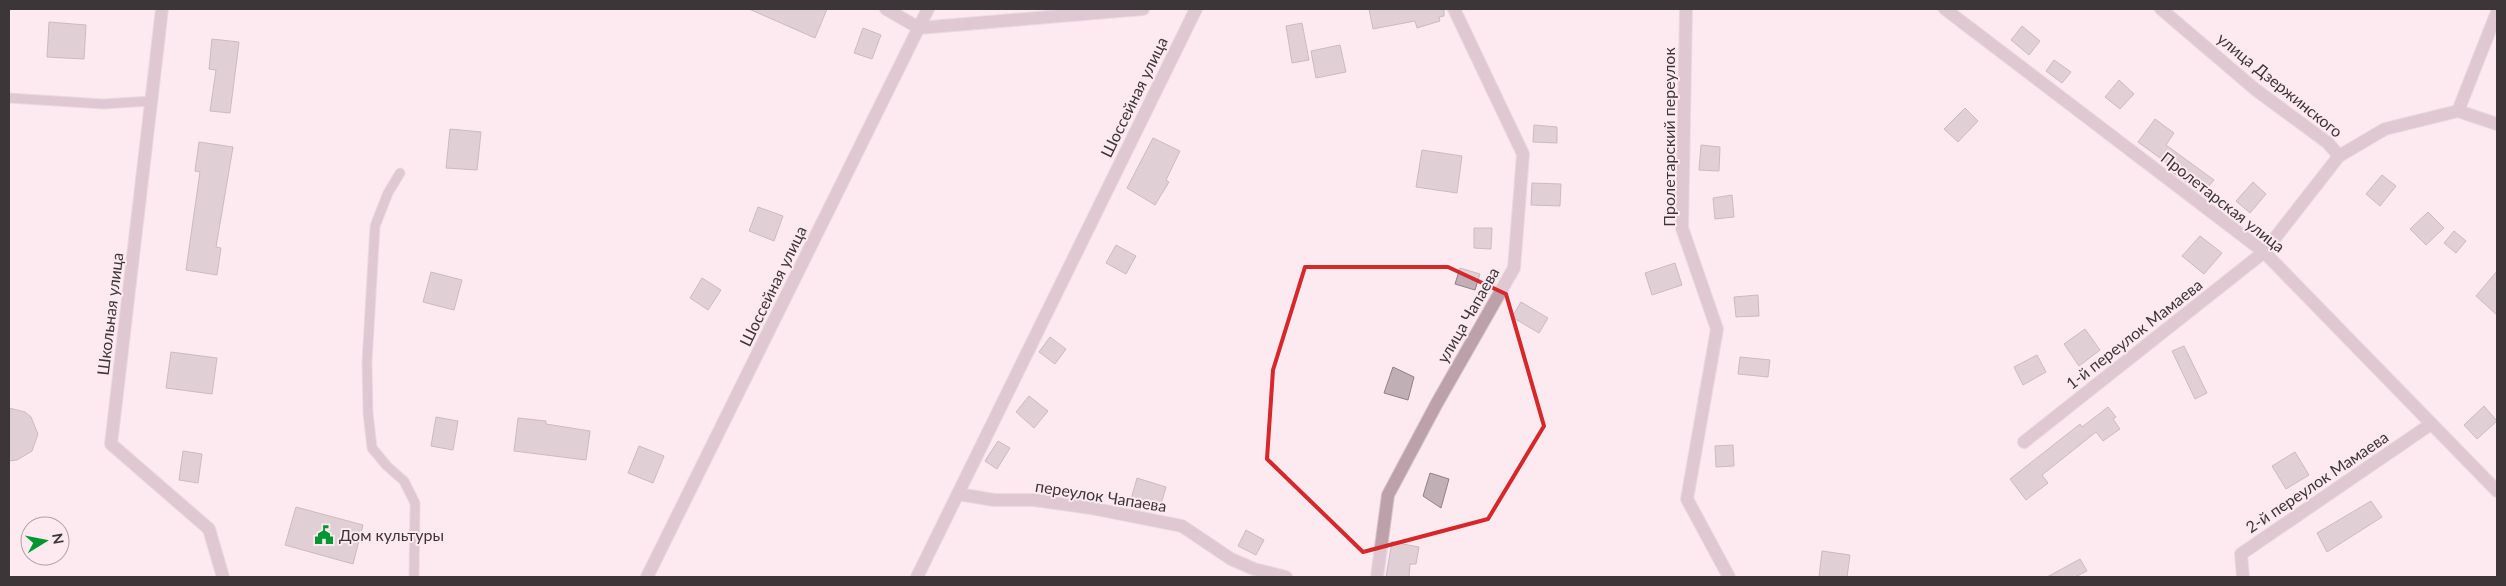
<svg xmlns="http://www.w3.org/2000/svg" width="2506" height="586" font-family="Lato,sans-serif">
<rect width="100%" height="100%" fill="#fceaf0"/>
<g fill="#c0b0b5" stroke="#918186">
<path d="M749 9H827L815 38Z"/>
<path d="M1369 9H1444V16L1439 17 1440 21 1417 28 1415 21 1373 29Z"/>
<path d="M49 22 86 25 84 59 47 57Z"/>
<path d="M1302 23 1309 60 1292 63 1286 26Z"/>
<path d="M2022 26 2040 41 2029 55 2011 40Z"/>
<path d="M863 28 881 35 872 59 854 53Z"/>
<path d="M212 39 239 42 230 113 210 111 216 70 209 69Z"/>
<path d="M1340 45 1346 72 1316 78 1311 51Z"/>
<path d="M2054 60 2071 72 2062 83 2046 71Z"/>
<path d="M2119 80 2134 94 2120 109 2105 97Z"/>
<path d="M1965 108 1978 121 1958 142 1944 129Z"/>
<path d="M2155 119 2174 133 2166 145 2214 180 2202 194 2168 169 2171 166 2138 142Z"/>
<path d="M1534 125 1557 127V143L1533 142Z"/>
<path d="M450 129 481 132 477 170 446 168Z"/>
<path d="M1153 138 1180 151 1166 180 1169 182 1155 205 1127 188Z"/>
<path d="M199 142 233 147 216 247 221 248 217 275 186 270 200 172 195 171Z"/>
<path d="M1701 145 1720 147 1719 171 1699 170Z"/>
<path d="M1422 150 1462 156 1457 193 1416 187Z"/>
<path d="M2382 175 2396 186 2380 206 2366 194Z"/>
<path d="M2253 182 2266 194 2250 213 2236 201Z"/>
<path d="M1532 183 1561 184 1560 206 1531 205Z"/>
<path d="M1732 195 1734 217 1715 219 1713 198Z"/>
<path d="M758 207 783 216 774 241 749 231Z"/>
<path d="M2428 212 2444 228 2426 245 2410 229Z"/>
<path d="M1474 228H1492L1491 249 1474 248Z"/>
<path d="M2454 231 2466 241 2456 253 2444 243Z"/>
<path d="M2200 236 2222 253 2204 274 2182 256Z"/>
<path d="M1116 245 1136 256 1126 274 1106 263Z"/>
<path d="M1675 263 1682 285 1652 295 1645 273Z"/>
<path d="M1460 268 1480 274 1475 290 1455 284Z"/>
<path d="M2497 271V315L2476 296Z"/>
<path d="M431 272 462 280 454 310 423 302Z"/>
<path d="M702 278 721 290 708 310 690 298Z"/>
<path d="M1758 295 1759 316 1736 317 1734 297Z"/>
<path d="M1521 302 1548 318 1539 333 1512 317Z"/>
<path d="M2085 329 2100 350 2079 366 2064 344Z"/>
<path d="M1050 337 1066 349 1055 364 1039 352Z"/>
<path d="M2184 346 2207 393 2195 399 2172 351Z"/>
<path d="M171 352 217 358 212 394 166 388Z"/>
<path d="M2037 355 2046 372 2023 385 2014 367Z"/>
<path d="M1740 357 1770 360 1768 377 1738 374Z"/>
<path d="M1393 367 1414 377 1408 400 1384 393Z"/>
<path d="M1029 396 1048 411 1034 428 1016 412Z"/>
<path d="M2484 406 2497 421 2477 439 2464 425Z"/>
<path d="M2108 407 2116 417 2113 419 2120 429 2103 441 2096 432 2042 475 2048 483 2026 500 2010 479 2080 424 2082 427Z"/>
<path d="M9 408 25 412 31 417 38 434 32 451 17 460 9 461Z"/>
<path d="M436 417 458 421 453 450 431 446Z"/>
<path d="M518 418 546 421V424L590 431 586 460 514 451Z"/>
<path d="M998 441 1010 448 997 469 985 461Z"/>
<path d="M1733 445 1734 466 1716 467 1715 446Z"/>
<path d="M639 446 664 456 653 483 628 473Z"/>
<path d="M183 451 202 454 198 483 179 480Z"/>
<path d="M2295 452 2309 475 2286 489 2272 466Z"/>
<path d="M1430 473 1449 479 1441 508 1423 496Z"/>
<path d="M1137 478 1166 487 1159 511 1130 503Z"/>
<path d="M2371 501 2382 517 2327 552 2317 533Z"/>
<path d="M296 507 363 525 353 564 285 545Z"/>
<path d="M1246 530 1264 540 1256 555 1238 546Z"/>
<path d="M1392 542 1419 547 1416 564H1410L1409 577H1386Z"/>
<path d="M1822 551 1850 555 1847 577H1819Z"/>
<path d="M2080 559 2087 571 2075 577H2047Z"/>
</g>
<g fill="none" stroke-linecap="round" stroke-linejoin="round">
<g stroke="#d6c6cb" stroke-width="11">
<g id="lane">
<path d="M9 98 103 104 151 101"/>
<path d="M400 173 388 193 375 226 367 362 368 413 372 448 387 466 404 481 415 503 414 577"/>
</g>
</g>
<g stroke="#d6c6cb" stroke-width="14">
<g id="street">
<path d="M162 9 111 444 209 529 223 577"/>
<path d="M886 9 919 28 1143 9"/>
<path d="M1686 9 1682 228 1717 329 1687 499 1729 577"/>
<path d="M1945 9 2264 252 2497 491"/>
<path d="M2161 9 2256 90 2328 143 2339 156"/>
<path d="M2458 111 2497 12"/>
<path d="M2024 442 2264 252 2339 156 2385 129 2458 111 2497 124"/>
<path d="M958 494 994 500H1034L1091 508 1182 526 1231 559 1254 569 1286 577"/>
<path d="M647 577 928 9"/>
<path d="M917 577 1196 9"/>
<path d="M1377 577 1388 495 1437 403 1514 268 1523 154 1454 9"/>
<path d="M2243 577 2241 554 2431 424"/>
</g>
</g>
<use href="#lane" stroke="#bca1aa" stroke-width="9"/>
<use href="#street" stroke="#bca1aa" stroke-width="12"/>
</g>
<path d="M0 0H2506V586H0ZM1305 267H1448L1506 294 1544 426 1488 519 1363 552 1267 459 1273 370Z" fill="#fceaf0" fill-opacity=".55" fill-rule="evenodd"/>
<path fill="none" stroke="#d62828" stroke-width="4" stroke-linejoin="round" d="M1305 267H1448L1506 294 1544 426 1488 519 1363 552 1267 459 1273 370Z"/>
<defs>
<g id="civic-bare" transform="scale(1.5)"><path d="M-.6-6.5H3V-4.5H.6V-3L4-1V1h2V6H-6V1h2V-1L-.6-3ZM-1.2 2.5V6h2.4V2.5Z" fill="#009730" stroke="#fceaf0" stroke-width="2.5" paint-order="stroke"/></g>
</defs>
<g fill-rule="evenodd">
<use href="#civic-bare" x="324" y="535"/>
</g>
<g text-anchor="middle" stroke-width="4" stroke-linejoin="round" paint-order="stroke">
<g font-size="16" fill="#3d3638" stroke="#fceaf0">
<text transform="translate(2280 85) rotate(39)" y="6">улица Дзержинского</text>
<text transform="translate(1134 97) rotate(-64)" y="6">Шоссейная улица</text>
<text transform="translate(1669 137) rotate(-90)" y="6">Пролетарский переулок</text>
<text transform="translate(2223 202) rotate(38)" y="6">Пролетарская улица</text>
<text transform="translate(773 286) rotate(-64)" y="6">Шоссейная улица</text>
<text transform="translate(110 314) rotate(-83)" y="6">Школьная улица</text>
<text transform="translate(1468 315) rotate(-60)" y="6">улица Чапаева</text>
<text transform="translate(2134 334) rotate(-38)" y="6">1-й переулок Мамаева</text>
<text transform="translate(2317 482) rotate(-34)" y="6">2-й переулок Мамаева</text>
<text transform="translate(1101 496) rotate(9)" y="6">переулок Чапаева</text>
</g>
<g font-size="16" fill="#3d3638" stroke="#fceaf0" text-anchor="start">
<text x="339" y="541">Дом культуры</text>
</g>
</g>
<rect width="2506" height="586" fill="none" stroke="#3d3638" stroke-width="20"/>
<g transform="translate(45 541) rotate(80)"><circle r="24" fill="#fceaf0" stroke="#b0a2a6"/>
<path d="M0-4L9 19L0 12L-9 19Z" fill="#009730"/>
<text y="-8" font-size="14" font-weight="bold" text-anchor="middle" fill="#3d3638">N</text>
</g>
</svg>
